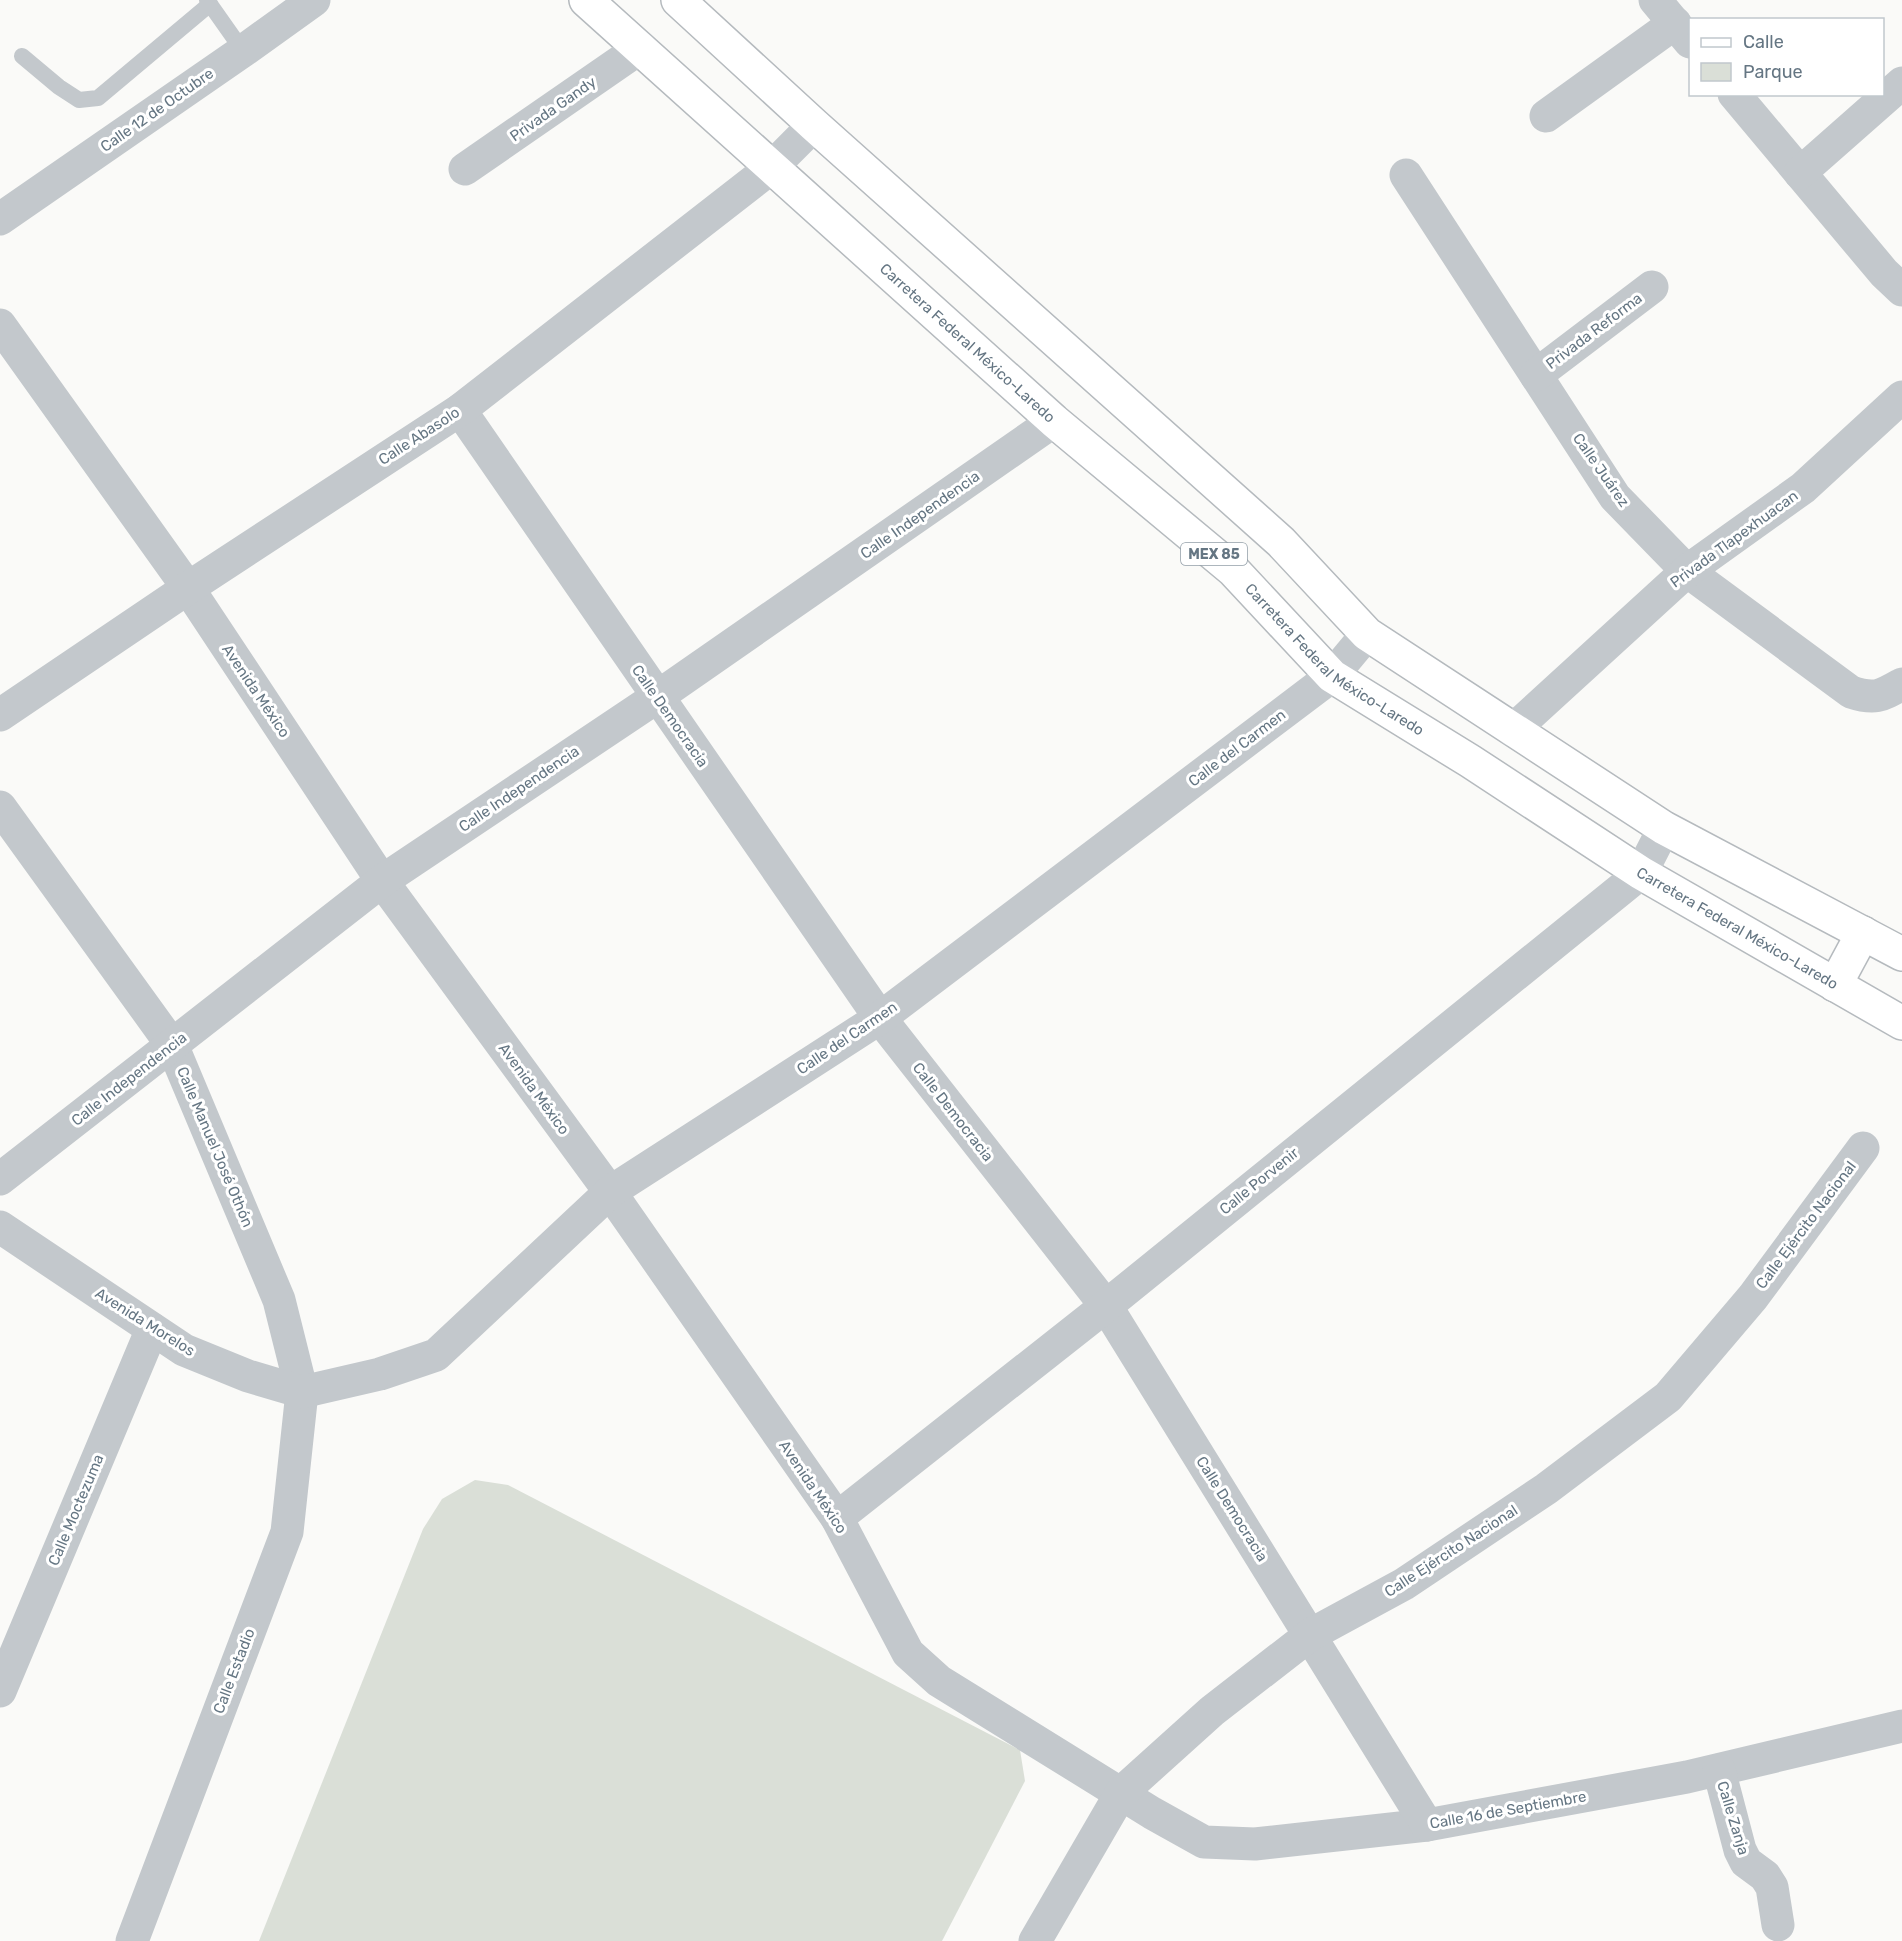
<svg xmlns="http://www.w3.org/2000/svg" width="1902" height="1941" font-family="Rubik,sans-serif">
<rect width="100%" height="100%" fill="#fafaf8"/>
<path fill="#dadfd7" d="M475 1480 508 1485 1020 1750 1025 1781 942 1941H259L423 1529 442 1499Z"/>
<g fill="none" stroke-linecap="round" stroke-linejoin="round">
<g stroke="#b5babe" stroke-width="36">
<g id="primary">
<path id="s1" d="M586 0 1054 421 1233 570 1332 676 1470 761 1641 873 1902 1023"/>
<path d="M678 0 814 125 1281 542 1367 634 1664 828 1902 954"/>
<path d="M1835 985 1863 933"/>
</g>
</g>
<g stroke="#c3c8cc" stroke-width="16">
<path d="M207 0 243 51"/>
<path d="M22 56 59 87 79 100 98 98 210 4"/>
</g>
<g stroke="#c3c8cc" stroke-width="33">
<path d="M1655 0 1690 42"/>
<path d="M1734 94 1884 273 1902 290"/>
<path d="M1546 116 1675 23"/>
<path d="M465 169 640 48"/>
<path d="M1800 173 1902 83"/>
<path d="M1406 175 1615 497 1687 571 1851 692C1875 700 1881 696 1902 684"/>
<path d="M0 219 243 51 314 0"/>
<path d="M0 325 188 588 382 881 610 1192 837 1518 908 1653 939 1681 1152 1813 1204 1842 1255 1844 1427 1825 1687 1777 1902 1726"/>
<path d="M1536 375 1652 287"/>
<path d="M460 410 880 1018 1106 1306 1427 1825"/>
<path d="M0 715 188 588 460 410 772 167 814 125"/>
<path d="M1513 730 1687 571 1803 488 1902 397"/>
<path d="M0 807 172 1045 279 1300 302 1392 287 1532 132 1941"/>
<path d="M0 1179 382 881 657 697 1054 421"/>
<path d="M0 1227 184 1350 248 1376 302 1392 380 1374 436 1355 610 1192 880 1018 1332 676 1367 634"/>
<path d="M837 1518 1106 1306 1641 873 1664 828"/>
<path d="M0 1691 152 1329"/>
<path d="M1719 1770 1740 1850 1746 1862 1765 1876 1772 1887 1778 1925"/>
<path d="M1035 1941 1121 1793 1212 1711 1310 1635 1404 1584 1546 1489 1668 1397 1753 1297 1863 1148"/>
</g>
<use href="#primary" stroke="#fff" stroke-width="33"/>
</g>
<g text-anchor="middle" stroke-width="6" stroke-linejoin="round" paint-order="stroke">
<rect fill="#fff" stroke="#939fa8" stroke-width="1.5" x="1181" y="543" width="66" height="22" rx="4.5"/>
<g font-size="14" font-weight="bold" fill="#657683">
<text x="1214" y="559">MEX 85</text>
</g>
<g font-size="15" fill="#657683" stroke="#fff">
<text transform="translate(553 109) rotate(-35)" y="5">Privada Gandy</text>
<text transform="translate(157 110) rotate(-35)" y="5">Calle 12 de Octubre</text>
<text transform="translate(1594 331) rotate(-37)" y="5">Privada Reforma</text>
<text dy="5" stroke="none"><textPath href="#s1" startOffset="513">Carretera Federal México-Laredo</textPath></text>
<text transform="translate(419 436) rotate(-33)" y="5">Calle Abasolo</text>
<text transform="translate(1601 470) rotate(55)" y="5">Calle Juárez</text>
<text transform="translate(920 515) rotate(-35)" y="5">Calle Independencia</text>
<text transform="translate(1734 539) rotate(-36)" y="5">Privada Tlapexhuacan</text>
<text dy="5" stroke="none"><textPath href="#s1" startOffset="999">Carretera Federal México-Laredo</textPath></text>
<text transform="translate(256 691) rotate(56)" y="5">Avenida México</text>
<text transform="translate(670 716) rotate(55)" y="5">Calle Democracia</text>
<text transform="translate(1237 748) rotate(-37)" y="5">Calle del Carmen</text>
<text transform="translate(519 789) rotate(-34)" y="5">Calle Independencia</text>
<text dy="5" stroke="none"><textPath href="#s1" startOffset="1485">Carretera Federal México-Laredo</textPath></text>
<text transform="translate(847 1038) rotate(-34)" y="5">Calle del Carmen</text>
<text transform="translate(129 1079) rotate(-38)" y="5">Calle Independencia</text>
<text transform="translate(534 1089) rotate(54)" y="5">Avenida México</text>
<text transform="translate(953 1112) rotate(52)" y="5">Calle Democracia</text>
<text transform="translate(215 1147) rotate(67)" y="5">Calle Manuel José Othón</text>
<text transform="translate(1259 1181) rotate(-39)" y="5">Calle Porvenir</text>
<text transform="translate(1806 1225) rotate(-53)" y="5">Calle Ejército Nacional</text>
<text transform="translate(145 1322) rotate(32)" y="5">Avenida Morelos</text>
<text transform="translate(813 1487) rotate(56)" y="5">Avenida México</text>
<text transform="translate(1232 1509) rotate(58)" y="5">Calle Democracia</text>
<text transform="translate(76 1510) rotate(-67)" y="5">Calle Moctezuma</text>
<text transform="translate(1451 1551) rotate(-33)" y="5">Calle Ejército Nacional</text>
<text transform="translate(234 1671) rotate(-69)" y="5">Calle Estadio</text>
<text transform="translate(1508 1810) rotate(-10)" y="5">Calle 16 de Septiembre</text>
<text transform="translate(1733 1818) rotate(73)" y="5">Calle Zanja</text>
</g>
</g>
<rect x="1689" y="18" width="195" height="78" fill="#ffffff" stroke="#c1c8cd" stroke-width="1.5"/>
<rect x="1701" y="38" width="30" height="9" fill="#ffffff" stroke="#c1c8cd" stroke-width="1.5"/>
<text x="1743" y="48" font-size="18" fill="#657683">Calle</text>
<rect x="1701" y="63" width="30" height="18" fill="#dadfd7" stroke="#c1c8cd" stroke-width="1.5"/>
<text x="1743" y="78" font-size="18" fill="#657683">Parque</text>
</svg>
